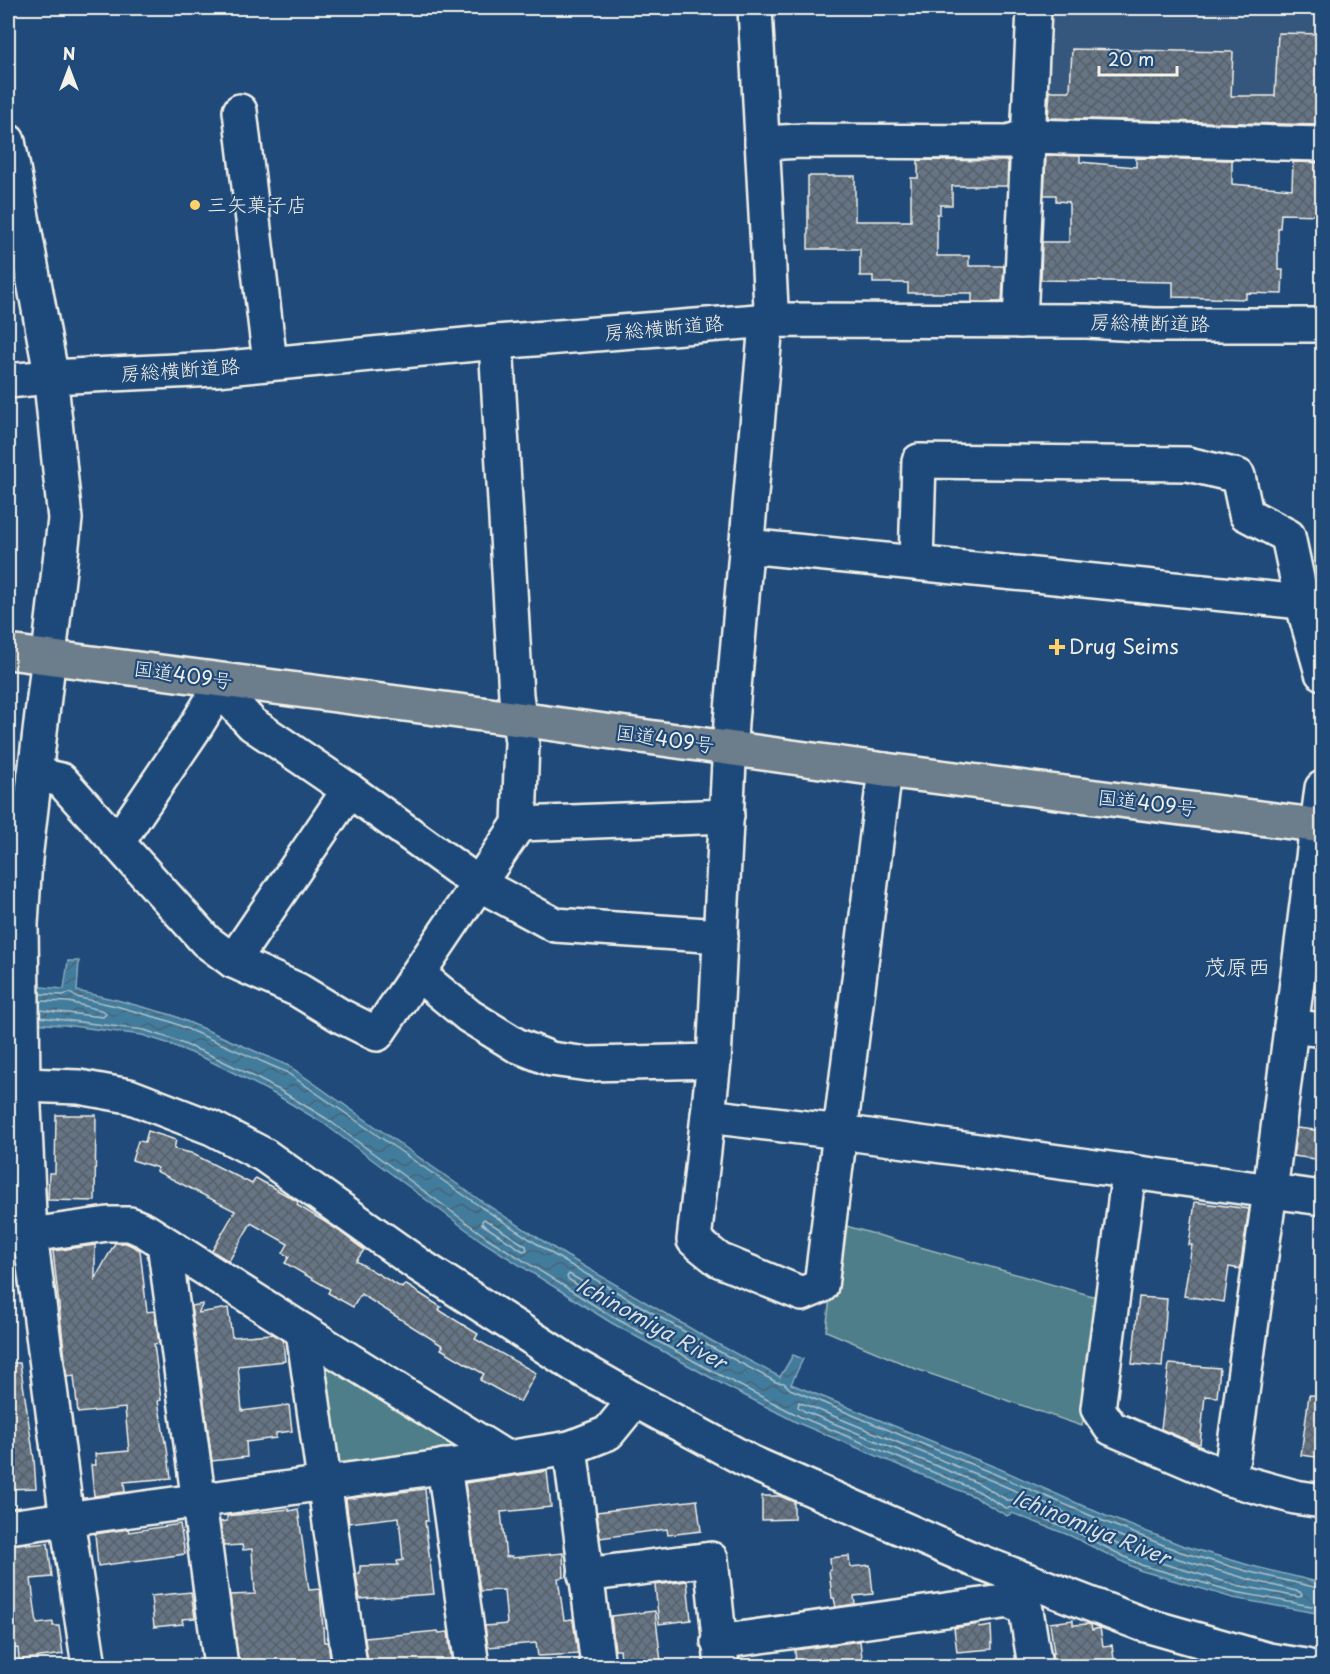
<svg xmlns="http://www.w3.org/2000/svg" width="1330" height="1674" font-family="'Playpen Sans','Klee One',sans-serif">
<defs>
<pattern id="water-waves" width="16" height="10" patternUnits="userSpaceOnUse" patternTransform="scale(1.5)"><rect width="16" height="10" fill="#437b9d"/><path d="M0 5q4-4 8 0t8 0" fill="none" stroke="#466476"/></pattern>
<pattern id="building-cross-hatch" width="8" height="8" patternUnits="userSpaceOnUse" patternTransform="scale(1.5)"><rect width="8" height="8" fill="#657585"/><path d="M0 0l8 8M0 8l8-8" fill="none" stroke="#575e66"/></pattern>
</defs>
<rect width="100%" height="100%" fill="#1f4a7a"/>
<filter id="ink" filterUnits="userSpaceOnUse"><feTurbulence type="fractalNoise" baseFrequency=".0167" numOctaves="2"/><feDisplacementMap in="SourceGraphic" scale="12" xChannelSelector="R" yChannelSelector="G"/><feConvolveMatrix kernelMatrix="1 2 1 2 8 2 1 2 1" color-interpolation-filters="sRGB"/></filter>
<g filter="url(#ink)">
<path fill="#34577d" d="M1044 8H1322V134L1039 124Z"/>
<g fill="#4e7e89" stroke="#a1b8b8" stroke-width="1.5">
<path d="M839 1224 1100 1298 1082 1426 916 1369 826 1331Z"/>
<path d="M330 1359 466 1442 459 1455 337 1473 314 1362Z"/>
</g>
<path fill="url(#water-waves)" stroke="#8aaabb" stroke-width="1.5" d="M68 961H79L77 991 117 1000 172 1015 289 1066 484 1203 560 1252 712 1341 780 1377 793 1355 803 1359 791 1384 1000 1469 1106 1516 1184 1546 1252 1566 1322 1583V1614L1233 1598 1139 1570 1071 1536 1012 1513 1007 1516 975 1497 798 1423 724 1385 610 1322 483 1242 323 1123 278 1096 240 1076 206 1059 167 1043 142 1035 64 1025 8 1022V984L64 989Z"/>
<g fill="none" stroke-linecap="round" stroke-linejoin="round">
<g stroke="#adc2ca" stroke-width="1.5">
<path d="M40 994 63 995 70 993 76 997 116 1006 169 1021 286 1072 481 1207 557 1257 709 1346 776 1382 784 1383 790 1389 997 1475 1103 1521 1181 1552 1250 1572 1322 1589"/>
<path d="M40 1001 69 1002 104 1011 106 1014 103 1017 40 1010"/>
<path d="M40 1017 144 1030 169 1038 208 1054 243 1071 281 1091 327 1119 486 1237 613 1317 727 1379 801 1417 978 1491 1006 1508 1015 1507 1074 1531 1141 1565 1235 1592 1322 1608"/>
<path d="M484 1219 526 1246 527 1250 523 1251 482 1224V1221Z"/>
<path d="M569 1274 670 1333 671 1337 668 1338 617 1310 568 1279 567 1277Z"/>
<path d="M799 1402 995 1482 1066 1513 1068 1517 1064 1519 1017 1500H1007L980 1484 804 1411 798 1407Z"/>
<path d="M1084 1522 1179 1559 1248 1579 1300 1592 1302 1595 1299 1597 1236 1585 1144 1558 1084 1527 1082 1525Z"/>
</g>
</g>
<g fill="url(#building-cross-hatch)" stroke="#f4f1e8" stroke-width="1.5">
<path d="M1278 33 1323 34V125L1048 118 1050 91H1070L1072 49 1233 52 1231 96H1275Z"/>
<path d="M1046 155 1080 156V162L1136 167V158L1232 160V184L1292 189 1293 162 1323 163V215L1281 214 1280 228H1278V270H1283L1282 294 1246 293V299L1173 297V282L1041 280 1042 242H1069V202L1056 201V195H1044Z"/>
<path d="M918 160 1008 161 1007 186H952V205H940V214H937V256H969V266H1004L1002 302H972V293H908V283H873V276H860V249H808V176H855V221H911V178H918Z"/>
<path d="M56 1115H96L95 1201 48 1200 49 1173H55Z"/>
<path d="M1297 1128 1323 1131V1160L1293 1156Z"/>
<path d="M148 1131 176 1140 174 1149 191 1153 252 1184 256 1178 295 1200 298 1202 297 1205 335 1228 364 1250 356 1261 402 1288 405 1284 441 1307 439 1310 478 1334 475 1339 536 1373 520 1402 480 1380 484 1374 441 1349 443 1346 361 1294 353 1307 328 1293 330 1289 285 1263 289 1257 283 1253 288 1244 251 1223 229 1261 212 1251 235 1211 156 1171 158 1168 132 1160 138 1141 145 1142Z"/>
<path d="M1195 1202 1249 1209 1240 1269 1229 1267 1224 1302 1184 1296 1192 1245H1189Z"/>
<path d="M115 1243H126L140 1250 147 1312 154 1311 159 1343 154 1344 161 1400 158 1401 165 1442 166 1441 171 1478 124 1482 125 1492 94 1496 91 1465H96L95 1454 129 1451 125 1408 78 1413 74 1376 67 1377 53 1251 95 1245V1279Z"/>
<path d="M1139 1297 1167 1299 1162 1367 1132 1364Z"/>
<path d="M203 1304 198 1313 228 1308 232 1337 272 1334 283 1340 285 1361 238 1366 242 1411 289 1405 292 1431 276 1433V1438L246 1442 247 1457 212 1461 191 1306Z"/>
<path d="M8 1363H20L34 1459 36 1488 8 1489Z"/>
<path d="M1169 1364 1220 1368 1217 1397 1205 1396 1200 1444 1194 1443 1161 1429Z"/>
<path d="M1309 1395 1323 1396V1458L1301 1455Z"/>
<path d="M547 1471 551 1507 501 1512 506 1557 512 1556V1558L563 1553 564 1577 558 1578 564 1620 572 1619 573 1621 578 1654 538 1656 536 1643 488 1647 485 1626 507 1624 504 1590 480 1591 465 1483Z"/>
<path d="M425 1489 428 1521H425L434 1594 360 1599 356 1574 360 1573V1566L398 1565 397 1561 403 1560 399 1517 349 1523 346 1499Z"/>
<path d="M762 1496H780L794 1502V1519L762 1520Z"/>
<path d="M697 1500 701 1531 668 1535 667 1529 600 1538 597 1512Z"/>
<path d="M289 1509V1511L298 1509 309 1590 320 1589 324 1642H328L331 1666H239L230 1595 255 1594 252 1549 243 1550 242 1545 224 1546 220 1522 227 1521V1516Z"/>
<path d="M180 1524 185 1554 98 1566 95 1534 128 1529 129 1532Z"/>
<path d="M27 1543V1545L48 1543 52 1577 31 1579 37 1624 53 1622V1626H59L63 1654 19 1660 18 1648 8 1649V1545Z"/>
<path d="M849 1556 850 1567 870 1565 873 1594 854 1596 855 1604 836 1607 834 1598H832L829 1570H831L830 1558Z"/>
<path d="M687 1581 691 1620 659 1624 655 1585Z"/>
<path d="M191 1592 195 1618 182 1619 183 1624 154 1627 151 1596Z"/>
<path d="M655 1611 661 1662 622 1666 620 1650H615L611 1616Z"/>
<path d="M1073 1620V1625L1088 1624 1091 1625 1092 1630 1100 1628 1103 1646 1112 1645 1115 1666H1053L1052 1653H1054L1050 1623Z"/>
<path d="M979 1624 980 1628 991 1626 992 1649 957 1652 954 1628Z"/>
<path d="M438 1631 439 1633 448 1632 452 1665 440 1666H411V1665L368 1666 365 1638Z"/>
<path d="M860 1641 863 1666H796L795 1650Z"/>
</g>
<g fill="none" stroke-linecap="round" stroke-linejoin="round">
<g stroke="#f4f1e8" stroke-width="38">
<g id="minor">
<path d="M755 8 771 307 770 320 765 335 731 722 714 1061 694 1240 719 1260 802 1294 821 1286 885 770"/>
<path d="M240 111 270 363"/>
<path d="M8 141 49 363 65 519 25 859 21 924 23 1085 30 1235 67 1519 89 1666"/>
<path d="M762 143 802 141 1008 142 1028 136 1322 144"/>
<path d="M1020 321 1034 8"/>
<path d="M8 381 50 377 216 369 496 342 770 320 1087 321 1154 325H1322"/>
<path d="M747 546 1302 602"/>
<path d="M916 563 919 461 1188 464 1238 476 1246 514 1288 536 1302 602 1322 673"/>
<path d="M222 681 232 702 252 724 349 790 479 884 555 925 721 936"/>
<path d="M35 774 61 780 206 941 233 961 298 990 341 1016 377 1034 519 824 522 742 516 695 496 342"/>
<path d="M519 824 727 816"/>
<path d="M117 843 196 726 212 700 222 681"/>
<path d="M233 961 349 790"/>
<path d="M418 974 469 1016 516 1045 551 1059 588 1064 714 1061"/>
<path d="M1291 1026 1322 1030"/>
<path d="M23 1085 79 1087 129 1096 212 1128 264 1155 419 1265 574 1365 635 1400 750 1462 972 1559 1142 1624 1269 1660 1306 1666"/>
<path d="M708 1116 840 1132 1322 1198"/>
<path d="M1129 1171 1098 1409 1111 1428 1230 1479 1295 1497 1322 1501"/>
<path d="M9 1238 108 1224H130L146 1231 303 1331 506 1458"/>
<path d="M164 1243 221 1666"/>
<path d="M303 1331 350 1666"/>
<path d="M570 1448 608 1433 635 1400"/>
<path d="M444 1466 472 1666"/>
<path d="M1230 1479 1270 1191 1322 788"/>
<path d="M8 1527 506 1458 570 1448 598 1666"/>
<path d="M585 1575 711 1559 722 1666"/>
<path d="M718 1642 1010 1601 1026 1610 1035 1666"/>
</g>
</g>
<g stroke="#f4f1e8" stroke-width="38">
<path id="highway" d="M8 652 519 719 885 770 1322 826"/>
</g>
<use href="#minor" stroke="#1f4a7a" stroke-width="33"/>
<use href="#highway" stroke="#6c7d8c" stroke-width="33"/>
</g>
</g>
<g fill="#ffd166" stroke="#1f4a7a" stroke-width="2">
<circle cx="195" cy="205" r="6"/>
<path d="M1054 638h6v6h6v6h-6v6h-6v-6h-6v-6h6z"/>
</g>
<g text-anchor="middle" stroke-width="4.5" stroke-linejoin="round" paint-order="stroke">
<g font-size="20" fill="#f4f1e8" stroke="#1f4a7a" text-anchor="start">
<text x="207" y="212">三矢菓子店</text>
<text x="1069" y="654">Drug Seims</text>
</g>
<g font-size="20" fill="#f4f1e8" stroke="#1f4a7a">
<text transform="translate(1150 323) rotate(1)" y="7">房総横断道路</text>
<text transform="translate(664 328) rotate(-5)" y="7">房総横断道路</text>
<text transform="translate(180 370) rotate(-4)" y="7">房総横断道路</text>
<text transform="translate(183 675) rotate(8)" y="7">国道409号</text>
<text transform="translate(665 739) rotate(8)" y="7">国道409号</text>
<text transform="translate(1147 803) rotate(7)" y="7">国道409号</text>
</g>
<g font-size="21" font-style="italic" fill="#d9dfdd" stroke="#1f4a7a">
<text transform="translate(651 1324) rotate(29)" y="7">Ichinomiya River</text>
<text transform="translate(1091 1528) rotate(22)" y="7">Ichinomiya River</text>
</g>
<g font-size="22" fill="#f4f1e8" stroke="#1f4a7a">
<text x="1237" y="975">茂原西</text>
</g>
</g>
<rect width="1330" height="1674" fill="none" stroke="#1f4a7a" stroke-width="30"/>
<rect x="15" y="15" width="1300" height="1644" fill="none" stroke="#f4f1e8" stroke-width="2" filter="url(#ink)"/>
<g transform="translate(69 69)" stroke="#1f4a7a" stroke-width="4.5" paint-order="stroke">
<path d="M0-4.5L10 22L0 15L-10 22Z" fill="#f4f1e8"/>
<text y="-9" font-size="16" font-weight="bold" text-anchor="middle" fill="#f4f1e8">N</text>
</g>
<path d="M1099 66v9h78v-9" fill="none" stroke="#f4f1e8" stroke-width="3"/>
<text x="1108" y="66" font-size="18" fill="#f4f1e8" stroke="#1f4a7a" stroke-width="4.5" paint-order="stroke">20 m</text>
</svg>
